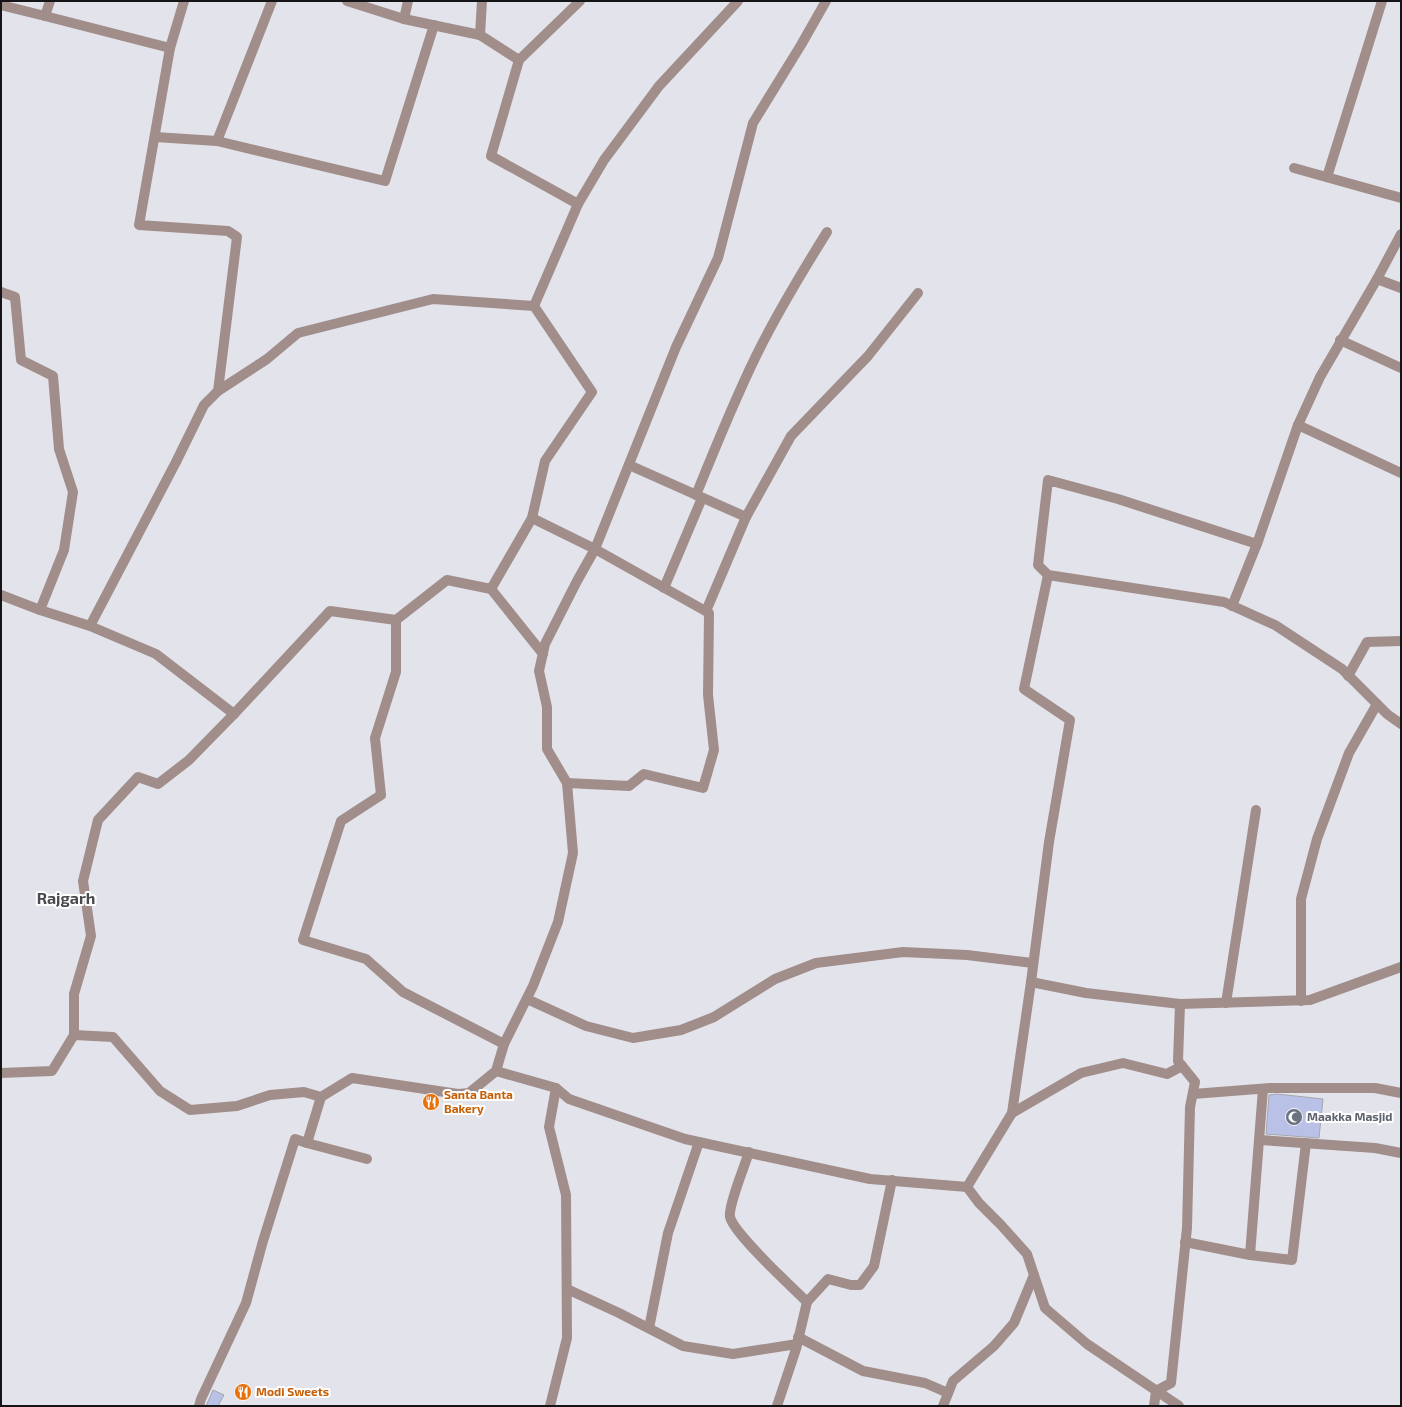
<svg xmlns="http://www.w3.org/2000/svg" width="1402" height="1407" font-family="'Exo 2',sans-serif">
<rect width="100%" height="100%" fill="#e3e4eb"/>
<g fill="#bac1e7" stroke="#a5a6ac">
<path d="M1277 1094 1323 1099 1319 1138 1266 1134 1269 1095Z"/>
<path d="M213 1390 224 1395 218 1406H206Z"/>
</g>
<g fill="none" stroke-linecap="round" stroke-linejoin="round">
<g stroke="#a18e8b" stroke-width="10">
<path d="M347 1 404 19 480 35"/>
<path d="M482 1 480 35 519 60"/>
<path d="M1 5 45 16 50 1"/>
<path d="M45 16 170 48 184 1"/>
<path d="M404 19 408 1"/>
<path d="M170 48 139 225 228 231 237 237 218 391"/>
<path d="M155 137 217 141 385 181 434 25"/>
<path d="M217 141 272 1"/>
<path d="M1294 168 1401 198"/>
<path d="M1327 177 1382 1"/>
<path d="M578 204 491 156 519 60 580 1"/>
<path d="M1377 279 1401 288"/>
<path d="M1 292 15 297 21 360 53 376 59 449 73 492 64 550 40 610"/>
<path d="M534 306 578 204 604 160 659 86 738 1"/>
<path d="M1340 340 1401 368"/>
<path d="M1298 425 1401 473"/>
<path d="M629 465 746 517 706 611"/>
<path d="M696 495C715 448 734 401 756 356 777 313 802 272 827 232"/>
<path d="M746 517 791 436 868 356 918 293"/>
<path d="M1048 575 1224 602 1275 625 1342 669 1387 714 1401 724"/>
<path d="M664 588 702 498"/>
<path d="M491 589 543 654"/>
<path d="M1 595 40 610 90 626 176 462 204 405 218 391 267 359 298 333 433 299 534 306 592 392 545 461 532 518"/>
<path d="M1232 606 1257 544 1298 425 1320 377 1377 279 1401 234"/>
<path d="M90 626 156 654 234 714 330 611 396 620"/>
<path d="M1348 676 1367 642 1401 641"/>
<path d="M1031 982 1086 993 1180 1004 1178 1061 1195 1082 1190 1107 1187 1228 1171 1383 1156 1391 1154 1406"/>
<path d="M527 999 586 1026 633 1038 681 1030 714 1017 775 979 816 963 903 952 967 955 1033 963"/>
<path d="M1301 1001V899L1317 839 1349 753 1377 704"/>
<path d="M1226 1003 1256 810"/>
<path d="M1180 1004 1310 1000 1401 967"/>
<path d="M74 1035V994L91 936 83 881 98 820 138 777 158 784 189 760 234 714"/>
<path d="M504 1044 403 992 366 959 303 940 341 821 381 795 375 738 396 672V620L447 580 491 589 532 518 595 549 709 613 708 695 714 750 703 788 644 774 629 786 567 783"/>
<path d="M496 1071 556 1088 569 1099 685 1139 870 1179 967 1187"/>
<path d="M1 1073 52 1071 74 1035 113 1037 160 1091 190 1110 237 1106 270 1095 304 1092 321 1097 352 1078 458 1094 469 1093 496 1071 504 1044 533 986 558 922 573 853 567 783 547 749V707L539 671 545 644 577 581 595 549 676 347 718 258 753 123 801 45 826 1"/>
<path d="M1193 1094 1270 1088H1375L1401 1093"/>
<path d="M1012 1113 1081 1073 1123 1063 1167 1074 1182 1066"/>
<path d="M1260 1140 1375 1148 1401 1153"/>
<path d="M307 1143 367 1159"/>
<path d="M749 1152C745 1165 728 1206 730 1217 734 1234 792 1287 807 1302"/>
<path d="M1185 1242 1250 1255 1292 1260 1306 1143"/>
<path d="M1250 1255 1263 1089"/>
<path d="M567 1289 619 1313 683 1346 733 1354 797 1344"/>
<path d="M649 1328 668 1233 699 1142"/>
<path d="M798 1337 863 1371 925 1383 948 1393"/>
<path d="M199 1406 201 1399 246 1303 263 1241 295 1139 307 1143 321 1097"/>
<path d="M550 1406 567 1338 566 1195 549 1127 556 1088"/>
<path d="M777 1406 796 1349 807 1302 828 1279 851 1285H860L874 1266 892 1180"/>
<path d="M943 1406 953 1381 994 1346 1014 1323 1034 1275"/>
<path d="M1179 1406 1087 1344 1045 1308 1027 1254 1001 1225 979 1203 967 1187 1012 1113 1031 982 1049 842 1070 720 1024 689 1048 575 1038 565 1048 480 1118 499 1257 544"/>
</g>
</g>
<defs>
<g id="restaurant-disc" transform="scale(0.9)"><circle r="9.5" fill="#e8710a" stroke="#fff"/><path d="M-5-6h1v4h1v-4h1v4h1v-4h1v5L-1.5 .5V6h-2V.5L-5-1ZM5-6V6H3V1.5H1.5Q1.5-4 5-6Z" fill="#fff"/></g>
<g id="mosque-disc" transform="scale(0.9)"><circle r="9.5" fill="#6b7280" stroke="#fff"/><path d="M3.5-4.9A6 6 0 1 0 3.5 4.9A5 5 0 1 1 3.5-4.9Z" fill="#fff"/></g>
</defs>
<g fill-rule="evenodd">
<use href="#restaurant-disc" x="431" y="1102"/>
<use href="#mosque-disc" x="1294" y="1117"/>
<use href="#restaurant-disc" x="243" y="1392"/>
</g>
<g text-anchor="middle" stroke-width="4" stroke-linejoin="round" paint-order="stroke">
<g font-size="12" font-weight="bold" fill="#c56008" stroke="#fff" text-anchor="start">
<text x="444" y="1099">Santa Banta<tspan x="444" dy="14">Bakery</tspan></text>
<text x="256" y="1396">Modi Sweets</text>
</g>
<g font-size="12" font-weight="bold" fill="#5b616d" stroke="#fff" text-anchor="start">
<text x="1307" y="1121">Maakka Masjid</text>
</g>
<g font-size="16" font-weight="bold" fill="#494a50" stroke="#fff">
<text x="66" y="904">Rajgarh</text>
</g>
</g>
<rect width="1402" height="1407" fill="none" stroke="#151517" stroke-width="4"/>
</svg>
